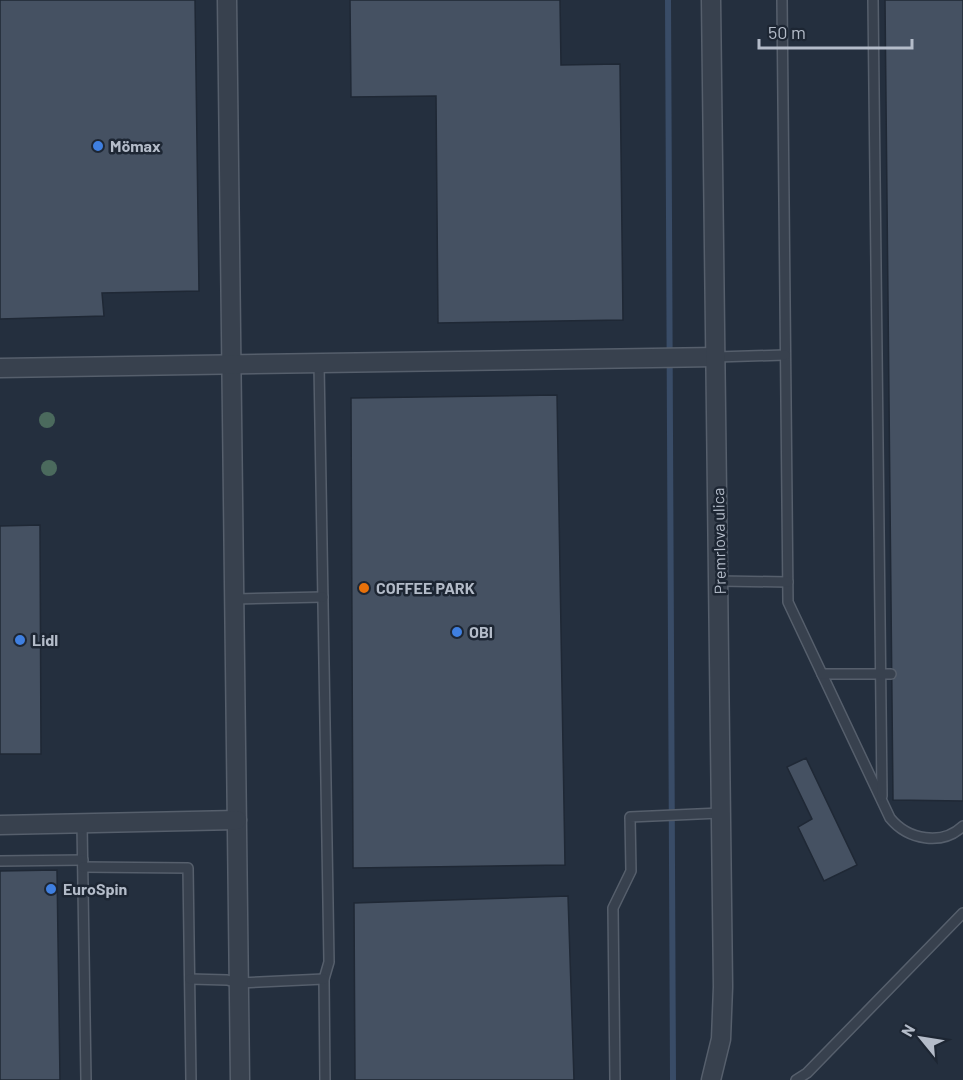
<svg xmlns="http://www.w3.org/2000/svg" width="963" height="1080" font-family="Barlow,sans-serif">
<rect width="100%" height="100%" fill="#242f3e"/>
<g fill="none" stroke-linecap="round" stroke-linejoin="round">
<path stroke="#394c67" stroke-width="6" d="M668 0 673 1080"/>
</g>
<g fill="#455162" stroke="#1f2835" stroke-width="1.5">
<path d="M0 0H195L199 291 102 293 104 316 0 319Z"/>
<path d="M350 0H560L561 65 620 64 623 320 438 323 436 96 351 97Z"/>
<path d="M885 0H963V801L893 800Z"/>
<path d="M557 395 565 865 353 868 351 398Z"/>
<path d="M40 525 41 754H0V526Z"/>
<path d="M806 758 857 865 824 881 798 827 812 819 787 767Z"/>
<path d="M57 870 60 1080H0V871Z"/>
<path d="M568 896 574 1080H355L354 903Z"/>
</g>
<g fill="none" stroke-linecap="round" stroke-linejoin="round">
<g stroke="#565f6c" stroke-width="12">
<g id="service">
<path d="M782 0 788 602 890 818C908 840 942 846 963 826"/>
<path d="M873 0 882 796"/>
<path d="M716 357 785 355"/>
<path d="M319 364 329 962 324 979 325 1080"/>
<path d="M720 581 788 582"/>
<path d="M235 599 323 597"/>
<path d="M822 674H891"/>
<path d="M82 823 86 1080"/>
<path d="M0 861 83 860"/>
<path d="M83 867 188 868 191 1080"/>
<path d="M190 979 227 980 239 983 324 979"/>
<path d="M615 1080 613 908 631 871 630 817 720 813"/>
<path d="M796 1080 807 1073 963 913"/>
</g>
</g>
<g stroke="#565f6c" stroke-width="21">
<g id="minor">
<path d="M227 0 240 1080"/>
<path d="M0 368 716 357"/>
<path d="M0 825 237 820"/>
<path d="M711 1080 721 1039 723 987 711 0"/>
</g>
</g>
<use href="#service" stroke="#38414e" stroke-width="9"/>
<use href="#minor" stroke="#38414e" stroke-width="18"/>
</g>
<g fill="#4b6a5d">
<circle cx="47" cy="420" r="8"/>
<circle cx="49" cy="468" r="8"/>
</g>
<g fill="#3f7fe0" stroke="#1d2633" stroke-width="2">
<circle cx="98" cy="146" r="6"/>
<circle cx="457" cy="632" r="6"/>
<circle cx="20" cy="640" r="6"/>
<circle cx="51" cy="889" r="6"/>
</g>
<circle fill="#e8710a" stroke="#1d2633" stroke-width="2" cx="364" cy="588" r="6"/>
<g text-anchor="middle" stroke-width="5" stroke-linejoin="round" paint-order="stroke">
<g font-size="16" font-weight="bold" fill="#b4bcc9" stroke="#1d2633" text-anchor="start">
<text x="110" y="152">Mömax</text>
<text x="376" y="594">COFFEE PARK</text>
<text x="469" y="638">OBI</text>
<text x="32" y="646">Lidl</text>
<text x="63" y="895">EuroSpin</text>
</g>
<g font-size="16" fill="#b4bcc9" stroke="#1d2633">
<text transform="translate(719 541) rotate(-91)" y="6">Premrlova ulica</text>
</g>
</g>
<g transform="translate(921 1038) rotate(300)" stroke="#1d2633" stroke-width="4.5" paint-order="stroke">
<path d="M0-4.5L10 22L0 15L-10 22Z" fill="#b4bcc9"/>
<text y="-9" font-size="16" font-weight="bold" text-anchor="middle" fill="#b4bcc9">N</text>
</g>
<path d="M759 39v9h153v-9" fill="none" stroke="#b4bcc9" stroke-width="3"/>
<text x="768" y="39" font-size="18" fill="#b4bcc9" stroke="#1d2633" stroke-width="4.5" paint-order="stroke">50 m</text>
</svg>
